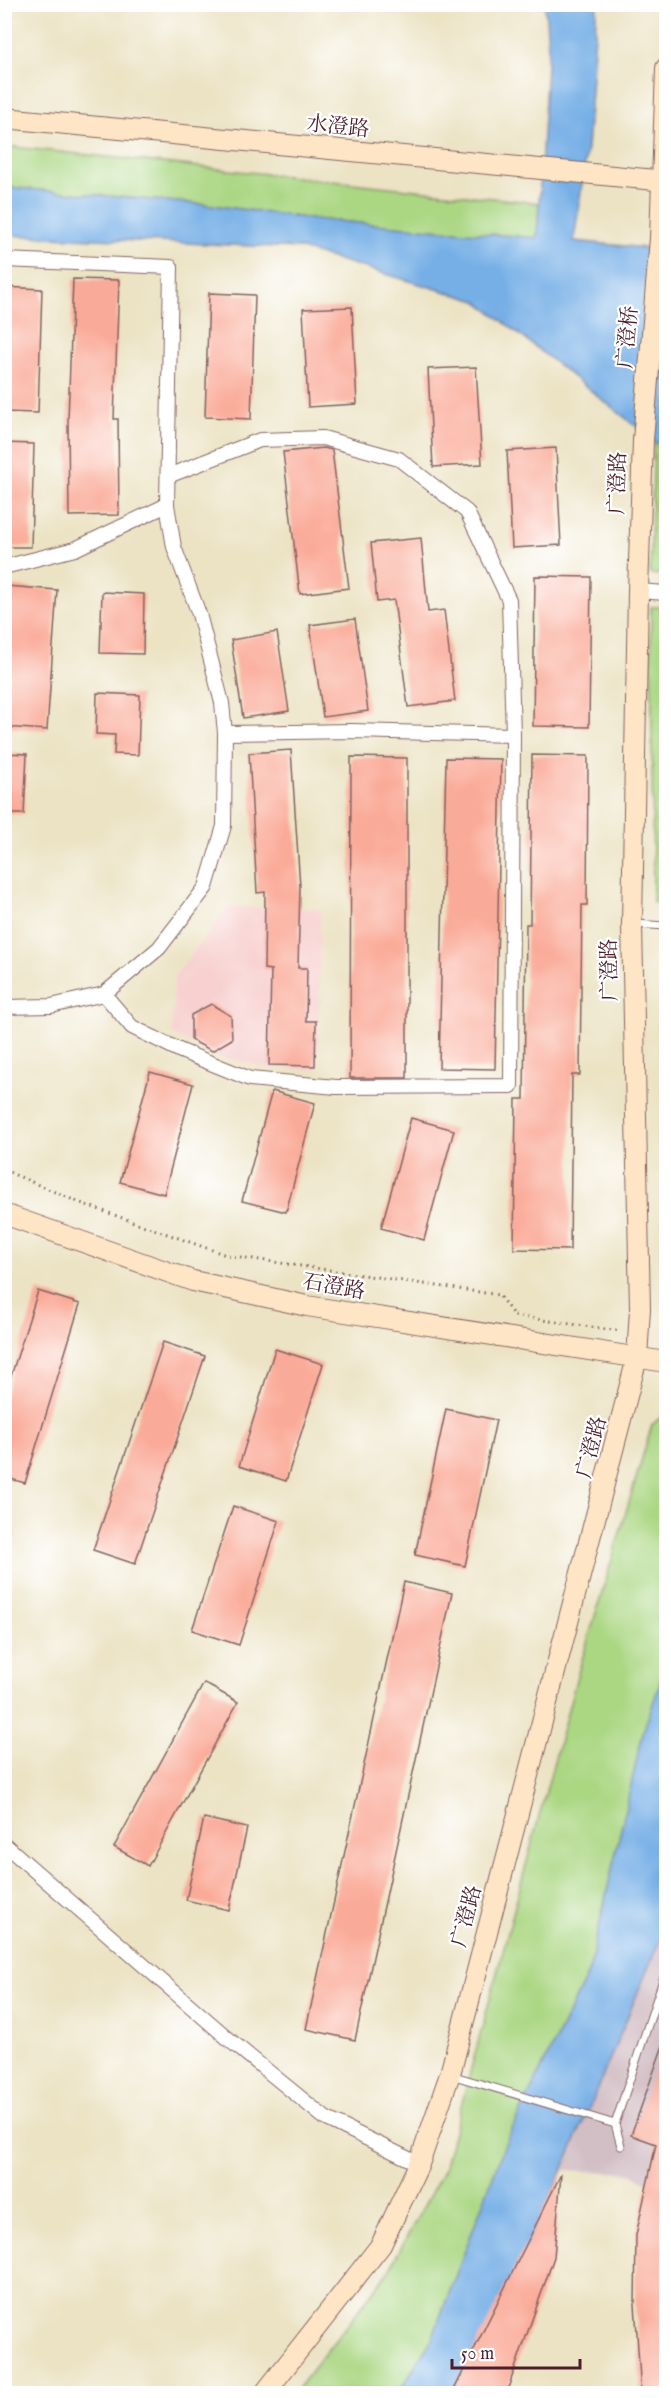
<svg xmlns="http://www.w3.org/2000/svg" width="671" height="2398" font-family="'IM FELL English','Noto Serif SC',serif">
<rect width="100%" height="100%" fill="#fff"/>
<filter id="ink" filterUnits="userSpaceOnUse"><feTurbulence type="fractalNoise" baseFrequency=".0167" numOctaves="2"/><feDisplacementMap in="SourceGraphic" scale="12" xChannelSelector="R" yChannelSelector="G"/><feConvolveMatrix kernelMatrix="1 2 1 2 8 2 1 2 1" color-interpolation-filters="sRGB"/></filter>
<filter id="wash" filterUnits="userSpaceOnUse"><feTurbulence type="fractalNoise" baseFrequency=".008" numOctaves="4" result="noise"/><feDisplacementMap in="SourceGraphic" scale="24" xChannelSelector="R" yChannelSelector="G"/><feGaussianBlur stdDeviation="1.35" result="paint"/><feColorMatrix in="noise" values="0 0 0 0 0 0 0 0 0 0 0 0 0 0 0 0 0 1.4 0 .05"/><feComposite in="paint" operator="in"/></filter>
<g filter="url(#wash)">
<rect width="100%" height="100%" fill="#ece3c4"/>
<path fill="#f7d0cf" d="M229 907 320 909 318 1070 268 1068 214 1055 172 1034 174 977Z"/>
<path fill="#d2bec5" d="M666 1912V2194L631 2173 563 2170 664 1930Z"/>
<g fill="#abd783" stroke="#7a7b57" stroke-width="1.5">
<path d="M4 146 539 203 537 238 313 219 211 205 5 187Z"/>
<path d="M654 440 666 450V575L650 574Z"/>
<path d="M651 607H666V902H653Z"/>
<path d="M666 1413V1666L643 1733 589 1971 505 2144 432 2339 398 2393 293 2394 386 2275 444 2169 576 1680 652 1425Z"/>
</g>
<g fill="#76afe6" stroke="#606788" stroke-width="1.5">
<path d="M545 5H597L587 148 574 241 666 250V450L477 301 298 248 5 235V187L211 205 313 219 537 238 548 47Z"/>
<path d="M666 1666V1912L664 1930 563 2170 466 2369 452 2393 398 2394 432 2339 505 2144 589 1971 643 1732Z"/>
</g>
<g id="blocks">
<g fill="#faaa98">
<path d="M73 279 119 280 114 419H118L119 515 69 516 68 420Z"/>
<path d="M4 287 42 289 38 413 4 412Z"/>
<path d="M209 293 255 295 251 419 205 417Z"/>
<path d="M352 307 357 404 308 407 303 309Z"/>
<path d="M476 367 482 464 433 467 428 369Z"/>
<path d="M4 443 34 444 31 547H4Z"/>
<path d="M324 448 332 450 349 588 300 594 283 452Z"/>
<path d="M556 448 561 545 512 548 507 451Z"/>
<path d="M421 538 428 612 444 610 455 701 408 707 394 600 377 602 371 543Z"/>
<path d="M535 576 591 577 589 727 533 726Z"/>
<path d="M6 586 57 590 47 730 4 727Z"/>
<path d="M102 592 144 594 143 654 100 653Z"/>
<path d="M355 619 368 711 323 717 310 625Z"/>
<path d="M277 632 289 711 243 718 231 640Z"/>
<path d="M97 693 140 695 138 755 114 754 115 735 96 734Z"/>
<path d="M291 750 300 887 298 968H307L306 1021H316L315 1066 269 1065 271 970 264 969 265 892 257 893 249 753Z"/>
<path d="M4 753 27 754 24 814H4Z"/>
<path d="M532 755 588 756 587 905H582L580 1075H572L570 1250 514 1249 516 1099H524L526 924H530Z"/>
<path d="M351 757 407 758V1078H350Z"/>
<path d="M446 758 501 759 495 1069 439 1068Z"/>
<path d="M211 1004 231 1016 232 1039 212 1051 191 1040V1015Z"/>
<path d="M150 1072 193 1084 164 1194 120 1182Z"/>
<path d="M272 1091 315 1103 286 1212 242 1201Z"/>
<path d="M411 1118 454 1130 424 1240 381 1228Z"/>
<path d="M38 1291 80 1304 25 1483 4 1477V1398Z"/>
<path d="M163 1342 205 1356 135 1564 93 1550Z"/>
<path d="M275 1349 323 1364 286 1481 239 1466Z"/>
<path d="M446 1409 496 1420 465 1566 415 1555Z"/>
<path d="M233 1506 279 1521 239 1645 192 1630Z"/>
<path d="M404 1582 452 1593 355 2040 306 2029Z"/>
<path d="M204 1683 238 1702 148 1866 114 1847Z"/>
<path d="M204 1818 247 1828 229 1910 186 1900Z"/>
<path d="M665 2040 666 2394H641L635 2304 636 2235 656 2144 631 2135Z"/>
<path d="M561 2174 554 2257 506 2394H452Z"/>
</g>
</g>
</g>
<g filter="url(#ink)">
<use href="#blocks" fill-opacity="0" stroke="#836461" stroke-width="1.5"/>
<g fill="none" stroke-linecap="round" stroke-linejoin="round">
<g stroke="#836461" stroke-width="9">
<g id="lane">
<path d="M635 924 666 926"/>
<path d="M451 2075 615 2124"/>
<path d="M621 2146 615 2124 666 1971"/>
</g>
</g>
<g stroke="#836461" stroke-width="16">
<g id="street">
<path d="M4 260 171 267 167 505 174 547 199 614 222 703 225 733 224 826 206 887 159 948 104 994 51 1006 4 1007"/>
<path d="M168 476 260 440 323 438 399 459 467 512 509 600 513 735 352 731 225 733"/>
<path d="M4 567 75 549 167 505"/>
<path d="M638 591 666 593"/>
<path d="M104 994 132 1027 181 1051 250 1079 336 1087 511 1086 513 735"/>
<path d="M4 1844 232 2042 325 2118 419 2164"/>
</g>
</g>
<g stroke="#836461" stroke-width="22">
<g id="secondary">
<path d="M4 118 666 181"/>
<path d="M4 1214 193 1281 307 1306 666 1362"/>
<path d="M264 2394 381 2245 419 2164 450 2074 637 1358 640 1309 632 924 638 591 643 440 660 238 666 68"/>
</g>
</g>
<path stroke="#836461" stroke-width="3" stroke-dasharray="1.5 4.5" stroke-linecap="butt" d="M4 1170 78 1202 226 1255 499 1295 514 1316 620 1331"/>
<use href="#lane" stroke="#fff" stroke-width="7"/>
<use href="#street" stroke="#fff" stroke-width="14"/>
<use href="#secondary" stroke="#fde5c5" stroke-width="20"/>
</g>
</g>
<g text-anchor="middle" stroke-width="4.5" stroke-linejoin="round" paint-order="stroke">
<g font-size="21" fill="#4a1f2b" stroke="#fff">
<text transform="translate(338 126) rotate(6)" y="7">水澄路</text>
<text transform="translate(627 337) rotate(-85)" y="7">广澄桥</text>
<text transform="translate(617 483) rotate(-88)" y="7">广澄路</text>
<text transform="translate(609 970) rotate(-91)" y="7">广澄路</text>
<text transform="translate(334 1286) rotate(10)" y="7">石澄路</text>
<text transform="translate(591 1447) rotate(-75)" y="7">广澄路</text>
<text transform="translate(466 1916) rotate(-75)" y="7">广澄路</text>
</g>
</g>
<rect width="671" height="2398" fill="none" stroke="#fff" stroke-width="24"/>
<path d="M452 2359v9h128v-9" fill="none" stroke="#4a1f2b" stroke-width="3"/>
<text x="461" y="2359" font-size="18" fill="#4a1f2b" stroke="#ffffff" stroke-width="4.5" paint-order="stroke">50 m</text>
</svg>
